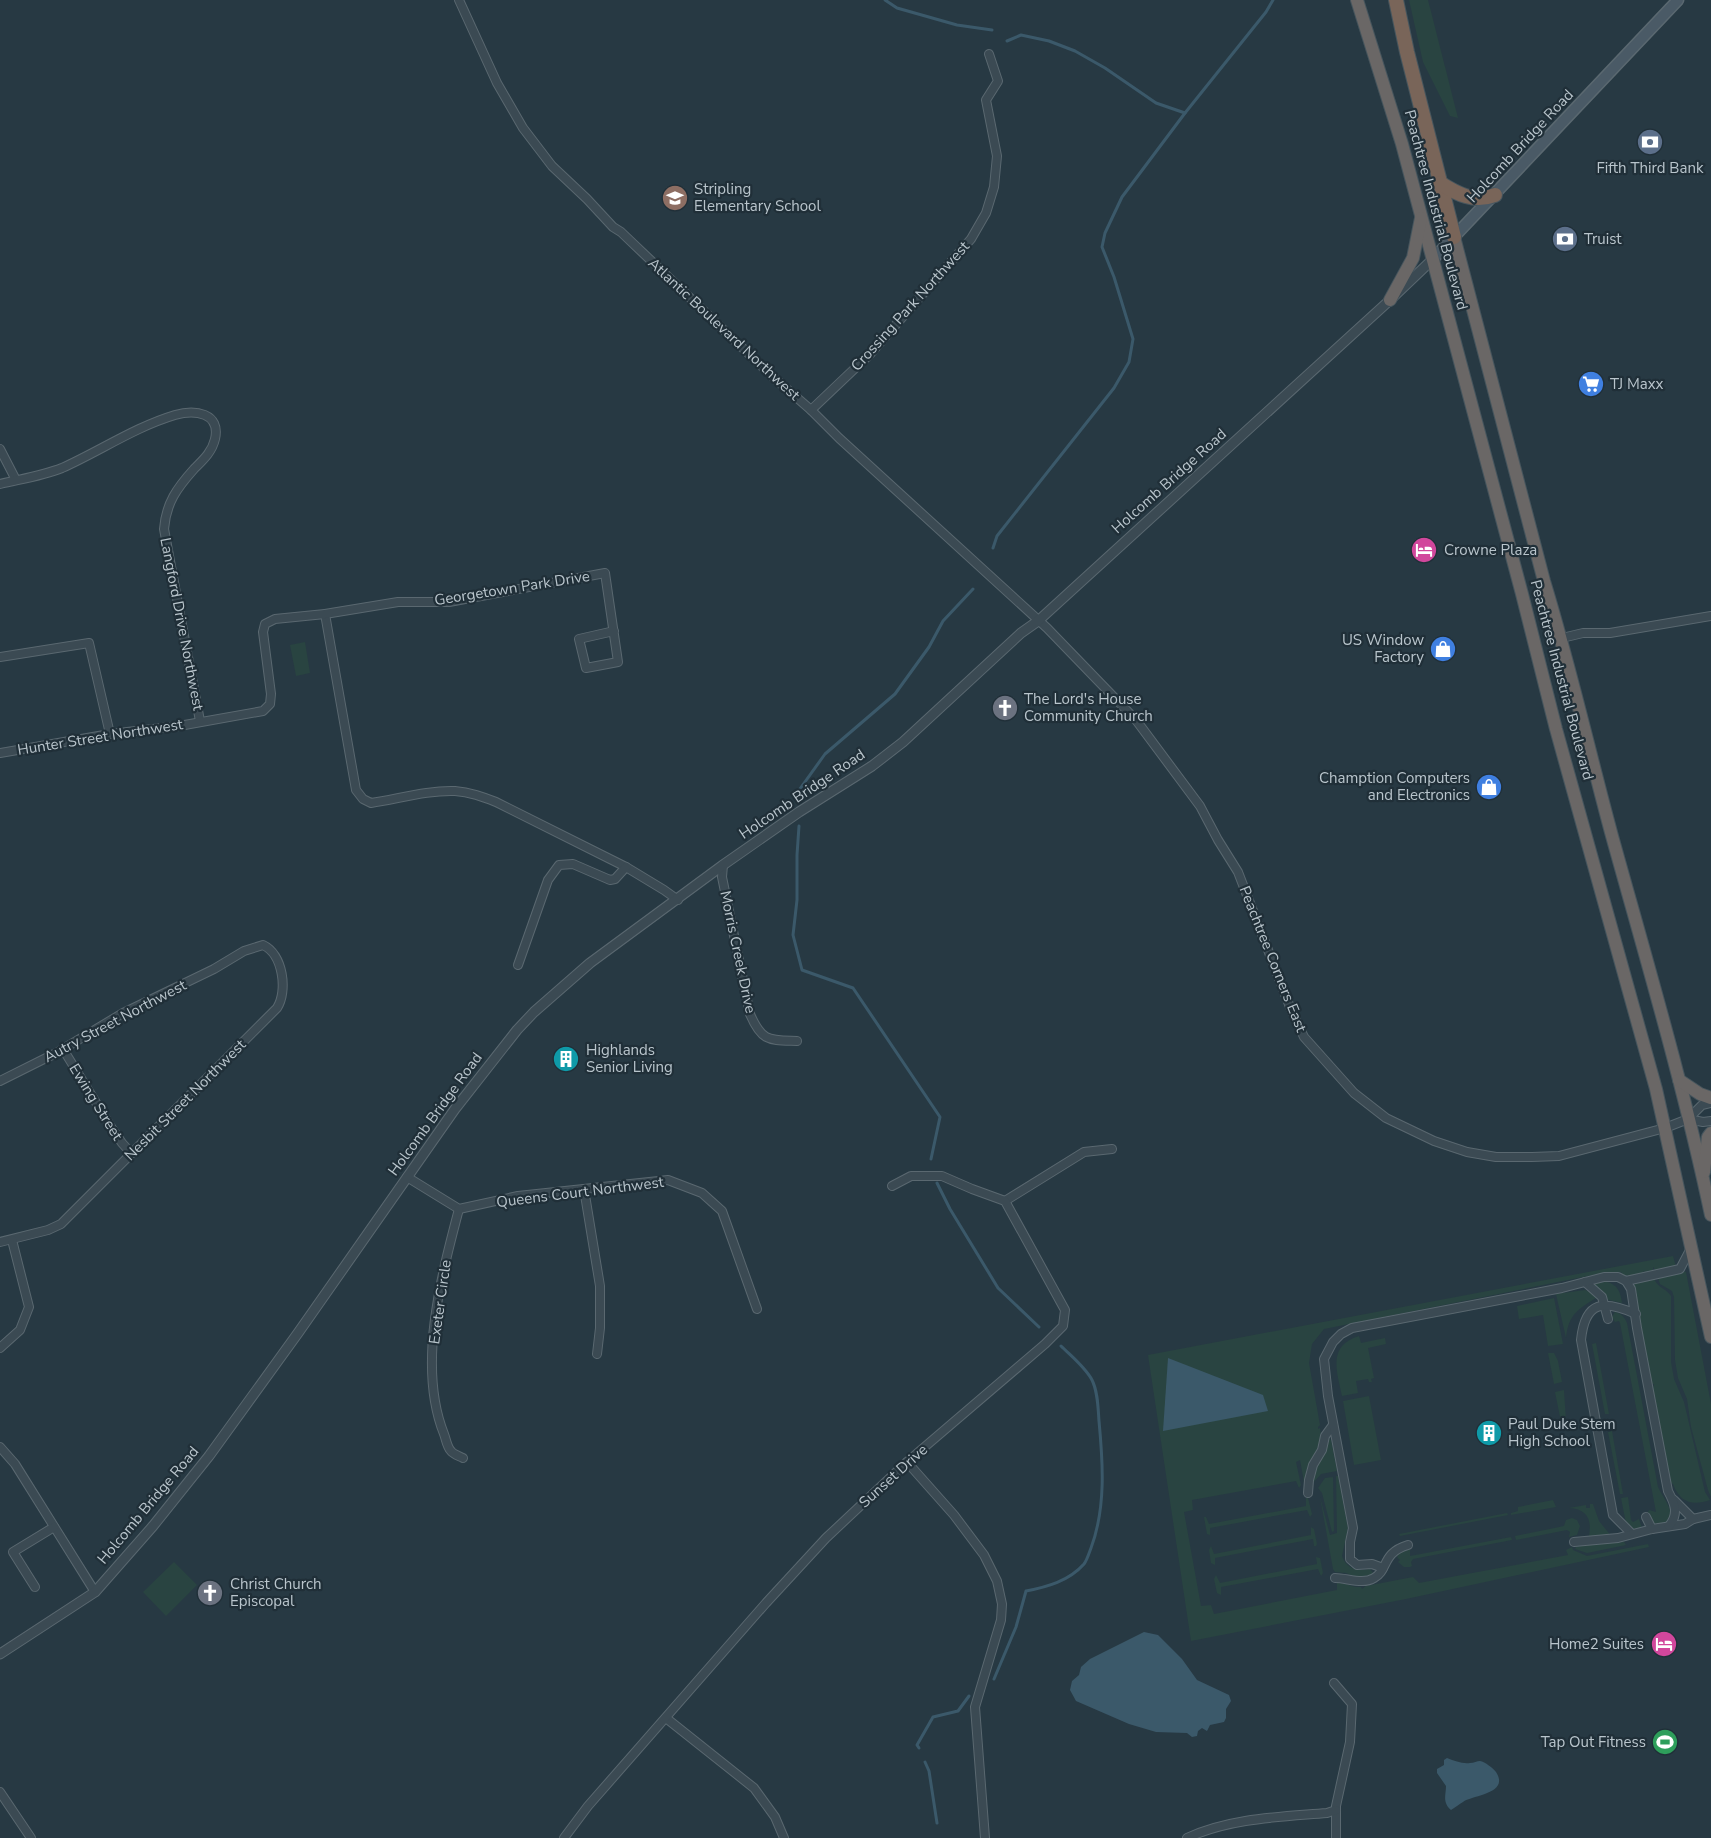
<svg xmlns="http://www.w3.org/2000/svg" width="1711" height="1838" font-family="'Nunito Sans',sans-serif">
<rect width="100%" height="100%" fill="#273943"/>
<g fill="#294441">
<path d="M1409 0H1428L1458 118 1450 116 1423 62Z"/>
<path d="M305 642 310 673 296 676 290 645Z"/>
<path d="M1673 1256 1676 1267 1655 1272 1654 1268 1653 1267V1272L1646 1273 1644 1271C1639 1276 1629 1277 1623 1275L1621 1272H1612L1598 1274 1324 1329 1312 1344 1309 1363 1320 1425 1318 1427V1429L1320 1428C1323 1445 1314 1453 1308 1467 1306 1472 1306 1477 1304 1482L1300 1460 1296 1462 1301 1485 1299 1488 1296 1481 1192 1500 1193 1510 1184 1512 1201 1606 1211 1605 1214 1614 1337 1590V1583C1346 1582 1352 1588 1361 1587L1362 1589 1366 1586 1413 1577 1419 1583 1568 1555 1566 1550 1572 1547 1573 1550 1587 1556 1648 1544 1649 1547 1406 1599 1191 1641 1148 1355Z"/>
<path d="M1682 1271 1686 1272 1711 1404V1497L1708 1490 1691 1427 1687 1399 1678 1378 1675 1360 1674 1297 1672 1291 1660 1284 1658 1278Z"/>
<path d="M1654 1279C1659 1289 1666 1288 1671 1296V1362L1674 1379 1684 1402 1705 1492 1710 1500C1693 1506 1680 1503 1673 1484L1671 1483 1653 1389 1654 1384H1652L1635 1296 1637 1292H1635L1632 1285Z"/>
<path d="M1602 1281C1616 1283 1620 1289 1622 1303L1605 1299 1591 1283Z"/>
<path d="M1585 1290 1594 1294 1596 1298C1578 1309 1568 1315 1566 1338L1556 1294Z"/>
<path d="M1554 1298 1563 1344 1548 1346 1543 1315 1519 1319 1517 1306Z"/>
<path d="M1615 1312C1621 1313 1625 1318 1627 1323L1658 1487C1663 1498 1674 1509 1670 1521L1663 1524 1653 1523 1648 1512 1649 1510 1656 1512 1620 1323 1619 1321 1615 1322 1612 1317Z"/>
<path d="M1359 1336 1361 1343 1385 1338 1386 1344 1368 1348 1374 1378 1371 1379 1372 1382H1369L1368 1379 1356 1381 1358 1393 1342 1396C1337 1371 1327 1346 1359 1336Z"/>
<path d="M1596 1343 1609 1414H1605L1592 1344Z"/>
<path d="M1548 1353H1554L1558 1361 1562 1382 1554 1384Z"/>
<path d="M1564 1390 1566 1421 1561 1422 1555 1392Z"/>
<path d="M1369 1396 1381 1460 1354 1465 1343 1401Z"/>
<path d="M1612 1431 1623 1494H1620L1608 1432Z"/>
<path d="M1329 1439 1331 1440 1337 1471 1321 1474 1313 1483C1312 1471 1320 1464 1324 1454 1326 1449 1327 1444 1329 1439Z"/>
<path d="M1336 1476H1338L1348 1528 1342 1556C1347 1569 1357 1572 1370 1569L1373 1573 1371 1575 1356 1577 1346 1573 1335 1572 1333 1569 1320 1497 1330 1535 1337 1533Z"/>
<path d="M1333 1477 1334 1531 1332 1532 1322 1493 1318 1488 1325 1478Z"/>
<path d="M1628 1497 1631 1520 1633 1522 1639 1519 1642 1528 1634 1529 1626 1523 1621 1498Z"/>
<path d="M1306 1498H1308L1312 1514 1310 1517 1307 1510 1210 1528V1535L1207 1534 1204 1517H1206L1209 1524 1306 1506Z"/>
<path d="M1553 1500 1556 1507 1511 1515V1513L1518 1511V1507Z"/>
<path d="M1590 1504H1593L1599 1521 1612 1537 1591 1538 1589 1536C1592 1519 1587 1509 1569 1508L1586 1505V1508H1590Z"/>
<path d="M1507 1513 1508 1515 1400 1536 1399 1534Z"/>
<path d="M1572 1518 1577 1520 1580 1526 1577 1535 1569 1537 1570 1532 1567 1530 1516 1540 1515 1536 1564 1526 1566 1520Z"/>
<path d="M1311 1527 1314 1529 1317 1544 1316 1546H1314L1313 1539 1215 1558V1565L1211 1563 1209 1550 1211 1546 1214 1554 1311 1535Z"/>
<path d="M1511 1537 1512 1540 1413 1559 1411 1562 1412 1566 1410 1567H1404L1398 1562 1400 1560 1397 1557C1400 1551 1403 1550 1410 1549V1556Z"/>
<path d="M1624 1542 1626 1545 1587 1553 1575 1549 1576 1547 1590 1544Z"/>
<path d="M1316 1557 1320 1558 1323 1573 1321 1576 1318 1569 1221 1587V1595L1217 1593 1214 1579 1216 1575 1220 1583 1317 1564Z"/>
<path d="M174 1562 197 1585 166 1616 143 1592Z"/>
</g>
<g fill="#3b596a">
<path d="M1168 1358 1263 1395 1268 1411 1163 1431Z"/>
<path d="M1144 1632 1158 1635 1182 1659 1197 1680 1229 1695 1231 1701 1226 1709V1718L1224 1722 1210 1725 1207 1731 1202 1728 1198 1731 1197 1736 1192 1737 1187 1733 1156 1732 1129 1724 1076 1701 1070 1690 1072 1681 1079 1675 1081 1667 1090 1659Z"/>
<path d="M1447 1758C1455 1761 1462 1764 1470 1763 1474 1763 1477 1761 1480 1761 1485 1762 1493 1768 1496 1772 1510 1794 1473 1795 1463 1802 1459 1804 1456 1807 1451 1810 1442 1802 1446 1795 1446 1786L1437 1773V1769L1444 1765V1760Z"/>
</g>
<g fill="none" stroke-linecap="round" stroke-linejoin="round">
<g stroke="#3b596a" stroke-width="3">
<path d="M885 0 897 8 957 25 992 30"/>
<path d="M1007 41 1021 35 1049 41 1075 51 1105 68 1156 103 1185 113"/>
<path d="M993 548 997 536 1114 388 1129 362 1133 339 1114 277 1102 247 1105 233 1122 197 1185 113 1266 12 1273 0"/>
<path d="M797 793 825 754 895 694 929 647 943 621 973 589"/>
<path d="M799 826 797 855V900L793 935 802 970 853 988 940 1117 931 1159"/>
<path d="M937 1183 950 1209 998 1288 1039 1327"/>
<path d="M994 1679 1016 1627 1026 1591C1047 1587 1069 1581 1084 1564 1087 1560 1089 1553 1091 1548 1106 1508 1103 1463 1099 1421 1098 1408 1098 1392 1092 1380 1085 1367 1071 1356 1061 1346"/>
<path d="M919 1748 917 1745 933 1717 958 1711 969 1696"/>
<path d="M925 1762 929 1771 937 1823"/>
</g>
<g stroke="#5a6870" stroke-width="10">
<g id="minor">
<path d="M459 0 497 83 523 128 552 166 587 199 613 227 621 232 772 376 811 410 839 438 1047 628 1136 720 1200 806 1218 840 1238 872 1290 1007 1304 1037 1354 1093 1386 1118 1434 1141 1467 1152 1496 1157H1532L1559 1156 1665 1128 1688 1119 1702 1105 1711 1103"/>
<path d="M811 410 871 353 971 239 986 213 994 187 997 156 986 100 998 81 989 54"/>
<path d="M0 449 16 480"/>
<path d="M0 484C21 479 42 476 62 468 100 451 135 427 175 415 195 409 221 413 215 439 212 452 203 460 194 469 177 488 166 503 164 529L200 721"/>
<path d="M325 614 356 790 363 799 371 803C398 799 428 790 455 791 470 792 483 797 496 802L626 867 664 890 678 900"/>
<path d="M1562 638 1583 633H1610L1711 616"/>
<path d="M0 657 89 643 110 734"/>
<path d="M0 753 110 734 179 726 263 711 270 704 271 694 263 632 265 624 275 619 325 614 398 602H449L605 573 618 662 586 668 579 639 614 631"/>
<path d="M723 865 722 877 750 1014C762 1042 769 1040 797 1041"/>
<path d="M518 965 548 880 559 865 573 864 610 880 615 879 626 867"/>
<path d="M63 1049 111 1127 122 1143 131 1153"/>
<path d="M0 1081 58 1052 123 1013 214 969 244 951 263 945C283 954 288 991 277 1008L61 1224 48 1230 0 1242"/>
<path d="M1688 1119 1703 1122 1711 1121"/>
<path d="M407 1177 459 1209 518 1196 668 1180 702 1193 722 1211 757 1309"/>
<path d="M584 1189 600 1286V1328L597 1354"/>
<path d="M1005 1201 1084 1152 1112 1149"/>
<path d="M459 1209C441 1277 417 1367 444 1434 446 1439 447 1447 451 1451 453 1454 459 1456 463 1458"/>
<path d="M1626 1281 1680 1269 1690 1250"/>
<path d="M1585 1282 1602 1297 1608 1319"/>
<path d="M0 1348 20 1330 29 1307 12 1240"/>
<path d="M0 1447 15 1464 95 1592"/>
<path d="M907 1462 954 1515 984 1555 997 1581 1002 1604 1001 1620 975 1707 985 1838"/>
<path d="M1308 1493 1309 1480 1313 1465 1322 1450 1325 1436 1333 1425"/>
<path d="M1646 1517 1652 1529"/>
<path d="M1693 1519 1711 1515"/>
<path d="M1631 1533 1613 1515 1581 1340C1585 1300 1604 1300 1636 1314"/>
<path d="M1574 1542 1618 1538 1652 1529 1685 1524 1693 1519 1674 1500"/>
<path d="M1383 1568 1372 1564 1357 1565 1350 1559V1542L1353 1528 1328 1396 1324 1359 1333 1342 1341 1334 1352 1328 1562 1288 1604 1277H1618L1626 1281 1631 1289 1637 1328 1668 1491C1675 1504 1679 1514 1669 1526"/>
<path d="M1335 1578C1347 1578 1363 1585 1374 1578 1389 1570 1381 1553 1408 1545"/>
<path d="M35 1587 13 1552 54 1527"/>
<path d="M1334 1683 1352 1704 1350 1742 1336 1806V1838"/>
<path d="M666 1718 754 1788 775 1817 784 1838"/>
<path d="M0 1792 31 1838"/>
<path d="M564 1838 588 1806 766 1603 826 1538 907 1462 1045 1344 1063 1326 1065 1310 1005 1201 972 1189 942 1176H911L892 1186"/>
<path d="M1187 1838C1230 1818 1280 1817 1327 1813L1336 1810"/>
</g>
</g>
<g stroke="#5a6870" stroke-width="11">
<path id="tertiary" d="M0 1654 95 1592 153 1526 209 1456 298 1333 455 1109 517 1030 534 1012 590 963 723 865 799 812 872 766 903 742 1021 633 1038 621 1390 300 1433 259"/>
</g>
<g stroke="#5a6870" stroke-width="13">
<path id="secondary" d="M1433 259 1678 0"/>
</g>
<g stroke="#46555d" stroke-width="14">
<g id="trunk">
<path d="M1357 0 1402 144 1522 594 1556 729 1656 1089 1711 1337"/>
<path d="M1454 237 1544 581C1570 666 1589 751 1612 836 1647 962 1684 1087 1711 1215"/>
<path d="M1390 300 1413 258 1421 218"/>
<path d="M1679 1080 1700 1094 1711 1098"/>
<path d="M1704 1172 1708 1137 1711 1133"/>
</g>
</g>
<g stroke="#46555d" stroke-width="16">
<g id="motorway">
<path d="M1396 0 1407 52 1454 237"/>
<path d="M1440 183C1457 194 1474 203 1495 195"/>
</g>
</g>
<use href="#minor" stroke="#3b4a53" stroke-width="8"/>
<use href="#tertiary" stroke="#3b4a53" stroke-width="9"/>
<use href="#secondary" stroke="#4a5a66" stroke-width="10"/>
<use href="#trunk" stroke="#6a6766" stroke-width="12"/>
<use href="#motorway" stroke="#796559" stroke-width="14"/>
</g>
<defs>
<g id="bank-disc" transform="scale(1.35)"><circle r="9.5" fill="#5c6f8a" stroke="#202f38"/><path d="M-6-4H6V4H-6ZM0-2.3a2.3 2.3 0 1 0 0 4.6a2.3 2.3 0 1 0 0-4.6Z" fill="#fff"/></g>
<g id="school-disc" transform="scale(1.35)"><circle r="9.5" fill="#8d6e63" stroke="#202f38"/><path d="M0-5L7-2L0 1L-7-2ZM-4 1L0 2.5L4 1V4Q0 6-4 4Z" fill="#fff"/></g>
<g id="supermarket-disc" transform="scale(1.35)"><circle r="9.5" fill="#3f7fe0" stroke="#202f38"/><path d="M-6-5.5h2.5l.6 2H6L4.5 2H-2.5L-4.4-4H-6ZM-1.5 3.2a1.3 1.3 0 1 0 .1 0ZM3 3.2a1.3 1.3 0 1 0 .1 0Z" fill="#fff"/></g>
<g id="hotel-disc" transform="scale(1.35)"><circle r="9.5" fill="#d1479c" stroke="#202f38"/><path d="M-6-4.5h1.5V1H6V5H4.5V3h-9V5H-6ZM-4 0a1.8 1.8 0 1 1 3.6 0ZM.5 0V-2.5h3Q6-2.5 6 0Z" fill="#fff"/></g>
<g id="shop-disc" transform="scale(1.35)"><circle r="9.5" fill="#3f7fe0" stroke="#202f38"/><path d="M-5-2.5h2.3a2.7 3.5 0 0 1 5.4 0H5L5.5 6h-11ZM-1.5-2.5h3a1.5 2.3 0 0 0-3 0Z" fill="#fff"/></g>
<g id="church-disc" transform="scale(1.35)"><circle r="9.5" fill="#6b7280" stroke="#202f38"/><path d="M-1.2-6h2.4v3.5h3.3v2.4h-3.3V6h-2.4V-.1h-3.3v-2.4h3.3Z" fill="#fff"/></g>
<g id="building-disc" transform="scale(1.35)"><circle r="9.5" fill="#0f9aa8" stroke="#202f38"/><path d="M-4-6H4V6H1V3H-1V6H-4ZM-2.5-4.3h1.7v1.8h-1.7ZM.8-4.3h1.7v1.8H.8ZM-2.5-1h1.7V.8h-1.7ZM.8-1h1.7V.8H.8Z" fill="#fff"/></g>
<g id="stadium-disc" transform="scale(1.35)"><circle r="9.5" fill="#2e9e5b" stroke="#202f38"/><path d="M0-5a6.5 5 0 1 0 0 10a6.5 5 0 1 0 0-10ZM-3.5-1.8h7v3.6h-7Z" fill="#fff"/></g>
</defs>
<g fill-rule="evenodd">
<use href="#bank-disc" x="1650" y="142"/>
<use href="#school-disc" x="675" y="198"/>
<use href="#bank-disc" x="1565" y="239"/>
<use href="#supermarket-disc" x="1591" y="384"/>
<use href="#hotel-disc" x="1424" y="550"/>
<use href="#shop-disc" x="1443" y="649"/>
<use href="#church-disc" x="1005" y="708"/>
<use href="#shop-disc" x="1489" y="787"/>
<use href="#building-disc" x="566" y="1059"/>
<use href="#building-disc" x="1489" y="1433"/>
<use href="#church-disc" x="210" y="1593"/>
<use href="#hotel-disc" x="1664" y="1644"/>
<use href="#stadium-disc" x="1665" y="1742"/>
</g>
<g text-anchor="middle" stroke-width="4.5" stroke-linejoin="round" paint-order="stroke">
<g font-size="15" fill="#b9c5cc" stroke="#202f38">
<text transform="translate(1520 146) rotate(-47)" y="5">Holcomb Bridge Road</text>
<text transform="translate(1436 210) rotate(75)" y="5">Peachtree Industrial Boulevard</text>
<text transform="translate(910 306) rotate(-48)" y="5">Crossing Park Northwest</text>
<text transform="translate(724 329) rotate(43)" y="5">Atlantic Boulevard Northwest</text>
<text transform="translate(1169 481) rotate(-42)" y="5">Holcomb Bridge Road</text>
<text transform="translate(512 588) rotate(-9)" y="5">Georgetown Park Drive</text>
<text transform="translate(182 624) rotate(79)" y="5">Langford Drive Northwest</text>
<text transform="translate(1562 680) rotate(75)" y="5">Peachtree Industrial Boulevard</text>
<text transform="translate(100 737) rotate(-9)" y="5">Hunter Street Northwest</text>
<text transform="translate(802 794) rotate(-34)" y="5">Holcomb Bridge Road</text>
<text transform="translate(738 952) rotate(78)" y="5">Morris Creek Drive</text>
<text transform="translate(1273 959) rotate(68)" y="5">Peachtree Corners East</text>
<text transform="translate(115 1021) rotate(-28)" y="5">Autry Street Northwest</text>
<text transform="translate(185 1100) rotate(-45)" y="5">Nesbit Street Northwest</text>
<text transform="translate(96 1102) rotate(58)" y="5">Ewing Street</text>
<text transform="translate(435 1114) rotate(-54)" y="5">Holcomb Bridge Road</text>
<text transform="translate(580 1192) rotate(-7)" y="5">Queens Court Northwest</text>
<text transform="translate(440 1302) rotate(-82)" y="5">Exeter Circle</text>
<text transform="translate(893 1476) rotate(-42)" y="5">Sunset Drive</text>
<text transform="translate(148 1505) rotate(-50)" y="5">Holcomb Bridge Road</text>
</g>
<g font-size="15" fill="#b9c5cc" stroke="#202f38" text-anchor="start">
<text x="1650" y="173" text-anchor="middle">Fifth Third Bank</text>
<text x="694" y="194">Stripling<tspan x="694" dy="17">Elementary School</tspan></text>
<text x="1584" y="244">Truist</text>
<text x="1610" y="389">TJ Maxx</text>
<text x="1444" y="555">Crowne Plaza</text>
<text x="1424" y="645" text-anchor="end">US Window<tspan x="1424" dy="17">Factory</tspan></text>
<text x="1024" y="704">The Lord's House<tspan x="1024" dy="17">Community Church</tspan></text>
<text x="1470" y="783" text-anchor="end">Chamption Computers<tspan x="1470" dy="17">and Electronics</tspan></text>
<text x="586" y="1055">Highlands<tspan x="586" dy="17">Senior Living</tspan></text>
<text x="1508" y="1429">Paul Duke Stem<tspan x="1508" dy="17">High School</tspan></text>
<text x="230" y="1589">Christ Church<tspan x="230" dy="17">Episcopal</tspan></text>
<text x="1644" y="1649" text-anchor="end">Home2 Suites</text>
<text x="1646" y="1747" text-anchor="end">Tap Out Fitness</text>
</g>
</g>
</svg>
